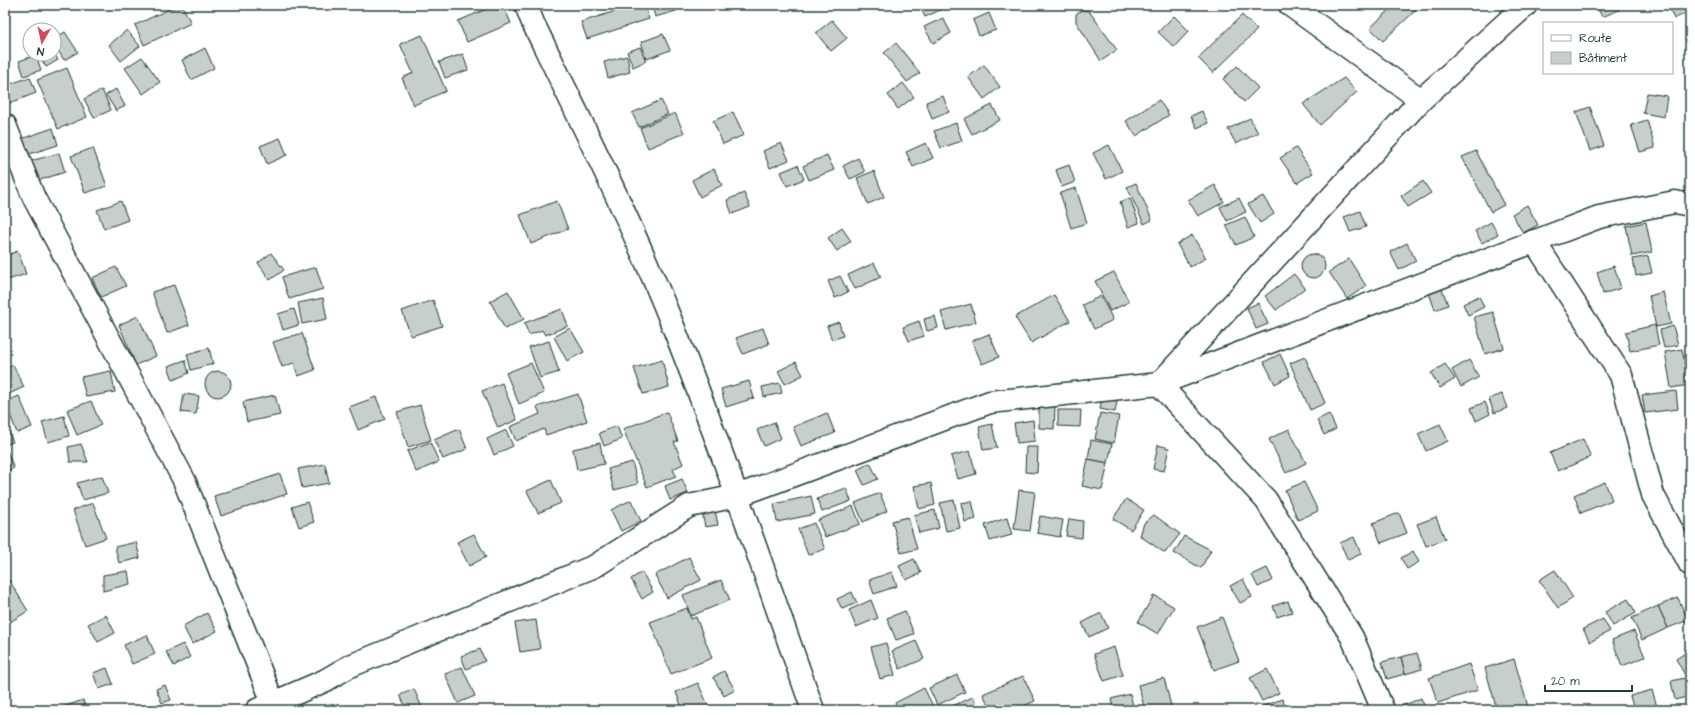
<svg xmlns="http://www.w3.org/2000/svg" width="1695" height="715" font-family="'Architects Daughter',sans-serif">
<rect width="100%" height="100%" fill="#fff"/>
<filter id="ink" filterUnits="userSpaceOnUse"><feTurbulence type="fractalNoise" baseFrequency=".025" numOctaves="2"/><feDisplacementMap in="SourceGraphic" scale="8" xChannelSelector="R" yChannelSelector="G"/><feConvolveMatrix kernelMatrix="1 2 1 2 8 2 1 2 1" color-interpolation-filters="sRGB"/></filter>
<g filter="url(#ink)">
<g fill="#c7cfcc" stroke="#1f3d34">
<path d="M178 5H182L191 23 144 45 135 25Z"/>
<path d="M496 5H503L511 23 467 42 458 21Z"/>
<path d="M635 5H644L649 19 587 39 581 22Z"/>
<path d="M652 5H675L676 11 655 17Z"/>
<path d="M919 5H951L925 17Z"/>
<path d="M1395 5H1412L1416 10 1383 41 1370 28Z"/>
<path d="M1596 5H1617L1619 10 1602 17Z"/>
<path d="M1668 5H1690V11L1674 19Z"/>
<path d="M1082 10 1089 11 1117 50 1101 61 1076 22V14Z"/>
<path d="M989 13 996 30 979 36 973 20Z"/>
<path d="M1242 15 1257 30 1213 73 1198 58Z"/>
<path d="M1174 16 1189 31 1174 47 1158 32Z"/>
<path d="M943 18 951 33 933 43 924 27Z"/>
<path d="M832 20 847 38 831 51 816 33Z"/>
<path d="M127 30 140 46 121 61 109 45Z"/>
<path d="M65 32 78 52 64 60 54 44V39Z"/>
<path d="M663 34 670 50 647 59 641 42Z"/>
<path d="M422 35 446 91 414 105 402 78 413 73 400 44Z"/>
<path d="M896 43 920 73 907 82 884 53Z"/>
<path d="M640 47 646 61 633 67 627 52Z"/>
<path d="M205 48 214 68 191 80 182 60Z"/>
<path d="M54 53 58 60 46 67 38 54Z"/>
<path d="M463 54 468 70 445 78 439 62Z"/>
<path d="M36 55 41 70 24 76 19 61Z"/>
<path d="M627 56 630 72 608 78 604 62Z"/>
<path d="M142 57 160 82 143 94 125 68Z"/>
<path d="M984 65 1000 87 984 99 968 77Z"/>
<path d="M1237 66 1258 88 1244 102 1223 79Z"/>
<path d="M67 68 87 117 58 129 37 80Z"/>
<path d="M30 77 36 93 10 103 5 91V86Z"/>
<path d="M1344 78 1357 92 1320 125 1303 104Z"/>
<path d="M903 83 914 97 898 109 888 95Z"/>
<path d="M116 89 125 106 116 111 106 95Z"/>
<path d="M102 90 111 110 94 118 84 99Z"/>
<path d="M1647 93 1667 96 1664 117 1643 113Z"/>
<path d="M943 96 949 112 932 119 926 102Z"/>
<path d="M661 100 668 114 639 127 632 113Z"/>
<path d="M1159 100 1169 115 1136 136 1126 121Z"/>
<path d="M992 105 1000 120 972 134 964 119Z"/>
<path d="M1590 107 1604 146 1590 151 1576 112Z"/>
<path d="M1202 111 1208 123 1197 128 1191 116Z"/>
<path d="M733 112 744 135 723 144 713 121Z"/>
<path d="M675 113 684 133 648 148 640 128Z"/>
<path d="M1250 118 1258 133 1236 144 1228 129Z"/>
<path d="M1647 120 1655 148 1640 152 1631 125Z"/>
<path d="M956 123 962 141 941 148 934 131Z"/>
<path d="M53 128 58 145 26 155 21 139Z"/>
<path d="M280 138 287 155 267 164 260 146Z"/>
<path d="M781 143 789 160 770 168 763 151Z"/>
<path d="M926 143 933 158 913 167 906 152Z"/>
<path d="M1109 145 1122 171 1106 179 1093 153Z"/>
<path d="M93 148 107 186 85 193 71 156Z"/>
<path d="M1296 148 1313 173 1297 183 1280 158Z"/>
<path d="M1476 151 1504 205 1491 212 1462 157Z"/>
<path d="M59 153 65 172 37 181 31 161Z"/>
<path d="M827 155 834 170 809 180 803 166Z"/>
<path d="M858 158 865 172 850 179 843 166Z"/>
<path d="M798 165 804 179 787 186 781 172Z"/>
<path d="M1069 165 1075 182 1062 187 1056 170Z"/>
<path d="M714 169 722 185 700 197 692 180Z"/>
<path d="M874 171 884 197 868 204 857 178Z"/>
<path d="M1423 181 1431 193 1408 207 1401 196Z"/>
<path d="M1136 183 1152 220 1144 224 1127 187Z"/>
<path d="M1215 185 1224 202 1198 216 1188 200Z"/>
<path d="M1076 188 1087 223 1071 228 1060 193Z"/>
<path d="M744 193 750 207 732 214 727 200Z"/>
<path d="M1263 196 1274 214 1260 223 1248 204Z"/>
<path d="M1130 198 1139 223 1128 227 1120 202Z"/>
<path d="M1239 198 1246 212 1227 221 1220 207Z"/>
<path d="M121 201 128 220 104 229 97 210Z"/>
<path d="M557 201 568 229 531 244 520 215Z"/>
<path d="M1527 205 1538 225 1523 233 1512 214Z"/>
<path d="M1360 211 1366 227 1350 232 1344 217Z"/>
<path d="M1245 217 1254 237 1236 245 1226 225Z"/>
<path d="M1491 222 1498 234 1482 243 1475 231Z"/>
<path d="M1646 222 1652 252 1632 256 1626 226Z"/>
<path d="M842 228 851 241 837 251 828 238Z"/>
<path d="M1192 235 1206 258 1190 267 1177 244Z"/>
<path d="M1407 243 1416 261 1399 270 1390 252Z"/>
<path d="M18 251 26 274 5 281V256Z"/>
<path d="M271 253 284 270 270 280 258 263Z"/>
<circle cx="1313" cy="266" r="12"/>
<path d="M1648 256 1652 273 1636 276 1633 259Z"/>
<path d="M1349 259 1366 286 1347 299 1329 272Z"/>
<path d="M874 263 881 277 855 289 848 275Z"/>
<path d="M1614 266 1621 288 1603 294 1597 272Z"/>
<path d="M116 267 126 286 101 297 92 278Z"/>
<path d="M316 267 323 289 289 299 282 277Z"/>
<path d="M1114 272 1129 302 1110 311 1095 281Z"/>
<path d="M1294 274 1305 288 1276 310 1265 296Z"/>
<path d="M840 276 848 292 835 298 828 281Z"/>
<path d="M174 285 189 325 167 333 152 292Z"/>
<path d="M1442 289 1448 305 1435 310 1429 293Z"/>
<path d="M508 291 524 319 505 329 490 301Z"/>
<path d="M1663 292 1671 324 1656 327 1649 296Z"/>
<path d="M1054 295 1070 321 1031 343 1015 317Z"/>
<path d="M1101 296 1113 320 1094 329 1082 305Z"/>
<path d="M1479 296 1484 307 1468 315 1463 304Z"/>
<path d="M323 298 327 319 302 324 298 303Z"/>
<path d="M433 300 442 326 411 336 402 311Z"/>
<path d="M1258 303 1268 324 1256 329 1247 308Z"/>
<path d="M971 304 976 322 946 330 941 312Z"/>
<path d="M294 309 299 325 283 330 278 314Z"/>
<path d="M562 309 568 326 545 335 542 330 529 335 524 323Z"/>
<path d="M1493 312 1504 348 1485 354 1474 317Z"/>
<path d="M138 316 156 356 136 365 119 325Z"/>
<path d="M935 316 938 328 927 331 924 319Z"/>
<path d="M919 321 924 336 909 341 903 327Z"/>
<path d="M839 322 843 336 832 340 827 326Z"/>
<path d="M1655 325 1659 345 1630 351 1626 332Z"/>
<path d="M1673 326 1678 345 1664 348 1660 330Z"/>
<path d="M570 328 584 352 567 361 554 337Z"/>
<path d="M763 328 769 344 743 354 736 338Z"/>
<path d="M302 333 315 370 298 376 294 363 282 367 273 342Z"/>
<path d="M989 334 999 357 982 364 972 341Z"/>
<path d="M549 341 559 372 540 378 529 347Z"/>
<path d="M209 348 213 364 191 370 187 354Z"/>
<path d="M1682 349 1689 385 1671 388 1665 352Z"/>
<path d="M1280 354 1290 376 1275 384 1264 362Z"/>
<path d="M1305 357 1325 403 1310 410 1290 363Z"/>
<path d="M185 360 189 373 173 380 168 366Z"/>
<path d="M662 360 669 387 643 394 634 368Z"/>
<path d="M1469 360 1479 377 1461 387 1452 370Z"/>
<path d="M796 362 803 375 785 384 778 371Z"/>
<path d="M531 363 544 393 519 404 506 373Z"/>
<path d="M1445 364 1455 379 1440 388 1431 373Z"/>
<path d="M13 365 24 387 9 394 5 385V369Z"/>
<circle cx="218" cy="384" r="13"/>
<path d="M111 371 115 392 86 397 81 377Z"/>
<path d="M749 381 754 398 726 407 721 389Z"/>
<path d="M502 383 517 420 498 428 482 391Z"/>
<path d="M780 383 782 393 764 397 762 387Z"/>
<path d="M1676 391 1678 409 1645 413 1642 395Z"/>
<path d="M184 394 199 396 196 414 181 412Z"/>
<path d="M578 394 587 421 546 435 544 429 516 441 510 427 540 414 537 407Z"/>
<path d="M1502 394 1507 408 1494 413 1489 399Z"/>
<path d="M275 395 280 415 247 422 243 402Z"/>
<path d="M19 396 32 427 17 433 5 402Z"/>
<path d="M376 397 385 419 358 430 349 407Z"/>
<path d="M1102 397 1117 401 1115 412 1100 409Z"/>
<path d="M91 401 101 425 77 435 67 410Z"/>
<path d="M1485 402 1490 414 1476 421 1471 408Z"/>
<path d="M420 405 431 440 408 447 397 412Z"/>
<path d="M1039 406H1055L1054 429 1039 428Z"/>
<path d="M1058 410H1081L1080 427 1058 426Z"/>
<path d="M667 412 678 441 674 442 683 464 673 469 676 476 647 487 623 429Z"/>
<path d="M827 413 835 433 801 446 793 427Z"/>
<path d="M1100 413 1119 416 1114 443 1095 439Z"/>
<path d="M1329 414 1336 429 1324 435 1317 420Z"/>
<path d="M64 416 69 436 48 442 42 422Z"/>
<path d="M1033 420 1035 441 1017 443 1014 423Z"/>
<path d="M774 422 781 438 764 446 757 430Z"/>
<path d="M5 424 13 442 5 445Z"/>
<path d="M992 424 997 448 983 450 979 427Z"/>
<path d="M1440 424 1448 441 1426 451 1418 434Z"/>
<path d="M617 426 622 439 604 446 599 433Z"/>
<path d="M459 429 467 449 443 459 434 440Z"/>
<path d="M1289 429 1306 463 1286 473 1269 439Z"/>
<path d="M506 430 513 446 494 455 487 439Z"/>
<path d="M1583 439 1591 457 1558 471 1550 453Z"/>
<path d="M1091 440 1112 444 1108 463 1088 459Z"/>
<path d="M430 442 439 462 416 472 407 451Z"/>
<path d="M600 443 604 464 577 470 573 449Z"/>
<path d="M81 444 88 462H70L68 447Z"/>
<path d="M1158 445 1169 448 1164 471 1153 469Z"/>
<path d="M1026 447H1038L1037 473 1025 472Z"/>
<path d="M6 449 14 468 5 472V450Z"/>
<path d="M970 451 976 474 958 479 951 456Z"/>
<path d="M1088 459 1108 463 1102 490 1082 486Z"/>
<path d="M632 462 638 484 614 490 608 469Z"/>
<path d="M870 463 878 479 864 485 857 470Z"/>
<path d="M325 464 329 483 302 488 298 469Z"/>
<path d="M280 474 287 494 221 516 214 496Z"/>
<path d="M102 476 108 493 83 500 77 483Z"/>
<path d="M682 479 688 493 670 500 665 486Z"/>
<path d="M551 480 561 503 538 513 527 491Z"/>
<path d="M1304 482 1318 511 1298 520 1285 490Z"/>
<path d="M1605 482 1612 500 1581 513 1574 495Z"/>
<path d="M931 483 935 505 919 509 914 486Z"/>
<path d="M846 488 851 501 822 512 817 499Z"/>
<path d="M1019 490 1035 492 1030 531 1014 529Z"/>
<path d="M880 493 887 511 863 522 855 503Z"/>
<path d="M811 496 815 514 777 522 774 504Z"/>
<path d="M1126 499 1144 510 1131 530 1113 519Z"/>
<path d="M631 500 641 521 621 531 611 510Z"/>
<path d="M954 500 960 528 946 531 940 503Z"/>
<path d="M972 501 976 519 965 522 961 503Z"/>
<path d="M307 502 314 522 299 527 292 507Z"/>
<path d="M93 503 106 538 85 545 73 510Z"/>
<path d="M853 506 860 524 825 537 818 520Z"/>
<path d="M715 510 718 525 705 527 702 512Z"/>
<path d="M935 510 939 528 919 533 914 515Z"/>
<path d="M1399 513 1407 533 1381 543 1373 523Z"/>
<path d="M1154 515 1180 534 1165 553 1140 536 1144 523Z"/>
<path d="M1040 516 1063 520 1060 537 1037 533Z"/>
<path d="M908 517 917 549 901 553 892 521Z"/>
<path d="M1436 517 1445 539 1426 546 1417 524Z"/>
<path d="M1007 518 1012 535 990 541 985 525Z"/>
<path d="M1069 519 1083 521 1082 538 1066 536Z"/>
<path d="M814 523 825 549 808 555 798 529Z"/>
<path d="M474 534 486 557 469 566 457 542Z"/>
<path d="M1184 536 1211 550 1201 568 1174 553Z"/>
<path d="M1354 537 1361 554 1348 560 1340 543Z"/>
<path d="M136 542 140 558 119 563 115 547Z"/>
<path d="M1413 551 1419 562 1407 569 1401 558Z"/>
<path d="M689 557 701 580 667 598 655 575Z"/>
<path d="M914 559 921 573 906 580 899 566Z"/>
<path d="M1267 568 1273 580 1258 587 1252 575Z"/>
<path d="M1555 570 1573 598 1558 608 1539 580Z"/>
<path d="M128 571 130 584 103 591V575Z"/>
<path d="M642 572 653 592 642 599 631 579Z"/>
<path d="M892 572 897 586 874 594 869 580Z"/>
<path d="M1243 579 1252 597 1240 603 1230 586Z"/>
<path d="M9 580 28 611 10 622 5 614V583Z"/>
<path d="M721 580 730 600 691 616 683 595Z"/>
<path d="M852 592 857 603 842 609 837 599Z"/>
<path d="M1154 595 1174 607 1158 634 1138 622Z"/>
<path d="M1678 598 1688 620 1668 628 1658 606Z"/>
<path d="M1628 599 1636 613 1613 626 1605 612Z"/>
<path d="M871 600 878 618 856 627 849 610Z"/>
<path d="M1288 601 1292 612 1277 617 1273 606Z"/>
<path d="M1658 606 1668 628 1642 640 1632 618Z"/>
<path d="M687 608 691 619 696 617 712 658 671 674 650 622Z"/>
<path d="M905 611 914 634 896 640 887 618Z"/>
<path d="M207 613 217 631 192 644 183 626Z"/>
<path d="M1101 613 1108 628 1089 637 1082 623Z"/>
<path d="M106 615 115 633 98 642 88 624Z"/>
<path d="M1222 617 1239 661 1214 670 1197 627Z"/>
<path d="M1603 619 1610 631 1590 642 1583 629Z"/>
<path d="M536 620 540 649 520 652 515 623Z"/>
<path d="M1634 631 1645 657 1622 666 1612 640Z"/>
<path d="M147 635 155 654 132 664 124 645Z"/>
<path d="M916 641 924 659 900 669 892 651Z"/>
<path d="M886 643 895 675 880 679 871 647Z"/>
<path d="M183 644 190 657 174 666 166 652Z"/>
<path d="M1114 647 1123 675 1104 681 1094 654Z"/>
<path d="M480 649 485 661 466 669 461 656Z"/>
<path d="M1690 650V672L1685 675 1676 659Z"/>
<path d="M1417 653 1422 669 1405 674 1401 657Z"/>
<path d="M1401 657 1405 674 1387 679 1382 662Z"/>
<path d="M1514 659 1529 710H1497L1485 668Z"/>
<path d="M1469 664 1478 690 1438 703 1429 678Z"/>
<path d="M462 667 475 696 458 703 445 674Z"/>
<path d="M107 668 113 684 99 689 93 673Z"/>
<path d="M1267 669 1279 693 1262 701 1250 678Z"/>
<path d="M724 671 735 690 724 696 713 677Z"/>
<path d="M957 675 965 692 937 705 929 688Z"/>
<path d="M1023 676 1035 701 1015 710H991L983 694Z"/>
<path d="M1690 677V696L1675 700 1671 681Z"/>
<path d="M1164 678 1172 710H1145L1138 685Z"/>
<path d="M698 683 710 710H683L676 692Z"/>
<path d="M165 685 171 700 162 703 156 689Z"/>
<path d="M924 688 933 706 924 710H899L895 703Z"/>
<path d="M414 689 423 710H407L400 695Z"/>
<path d="M1652 690 1658 710H1634L1630 696Z"/>
<path d="M1130 694 1134 710H1114L1111 699Z"/>
<path d="M973 697 979 710H943Z"/>
<path d="M1421 698 1426 710H1401L1400 707Z"/>
<path d="M1282 699 1287 710H1263L1261 707Z"/>
<path d="M83 700 86 710H58L57 709Z"/>
</g>
<g fill="none" stroke-linecap="round" stroke-linejoin="round">
<g stroke="#1f3d34" stroke-width="25">
<g id="minor">
<path d="M526 5 533 23C581 121 630 219 671 321 722 449 767 580 813 710"/>
<path d="M1290 5 1421 100"/>
<path d="M5 125 34 198 184 480 276 710"/>
<path d="M1534 241 1621 375 1653 495 1690 564"/>
<path d="M257 710 324 681 350 666 595 566 689 506 737 496 990 402 1159 384 1421 100 1526 5"/>
<path d="M1383 710 1352 637 1266 500 1159 384 1599 217 1675 202 1690 205"/>
</g>
</g>
<use href="#minor" stroke="#fff" stroke-width="22"/>
</g>
</g>
<rect width="1695" height="715" fill="none" stroke="#fff" stroke-width="20"/>
<rect x="10" y="10" width="1675" height="695" fill="none" stroke="#1f3d34" stroke-width="1.5" filter="url(#ink)"/>
<rect x="1543" y="22" width="130" height="52" fill="#ffffff" stroke="#a5b1ae"/>
<rect x="1551" y="35" width="20" height="6" fill="#ffffff" stroke="#a5b1ae"/>
<text x="1579" y="42" font-size="12" fill="#1f3d34">Route</text>
<rect x="1551" y="52" width="20" height="12" fill="#c7cfcc" stroke="#a5b1ae"/>
<text x="1579" y="62" font-size="12" fill="#1f3d34">Bâtiment</text>
<g transform="translate(42 42) rotate(189)"><circle r="19" fill="#ffffff" stroke="#a5b1ae"/>
<path d="M0-3L7 15L0 10L-7 15Z" fill="#d1495b"/>
<text y="-6" font-size="11" font-weight="bold" text-anchor="middle" fill="#1f3d34">N</text>
</g>
<path d="M1545 685v6h87v-6" fill="none" stroke="#1f3d34" stroke-width="2"/>
<text x="1551" y="685" font-size="12" fill="#1f3d34" stroke="#ffffff" stroke-width="3" paint-order="stroke">20 m</text>
</svg>
